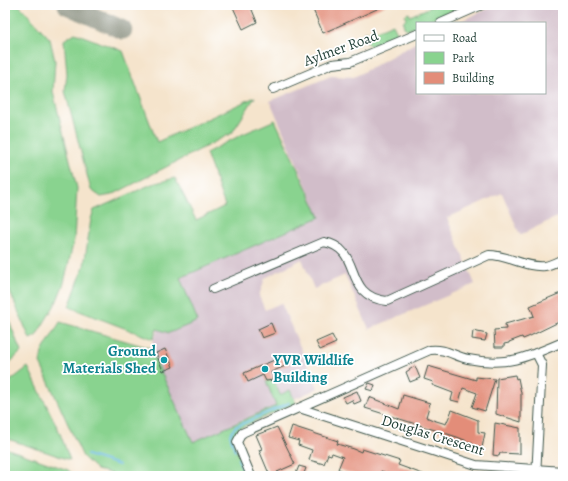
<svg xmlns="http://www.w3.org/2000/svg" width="568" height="481" font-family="Alegreya,serif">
<rect width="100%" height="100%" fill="#fff"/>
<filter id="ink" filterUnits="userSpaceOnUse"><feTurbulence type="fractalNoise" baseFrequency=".025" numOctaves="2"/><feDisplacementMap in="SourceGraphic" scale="8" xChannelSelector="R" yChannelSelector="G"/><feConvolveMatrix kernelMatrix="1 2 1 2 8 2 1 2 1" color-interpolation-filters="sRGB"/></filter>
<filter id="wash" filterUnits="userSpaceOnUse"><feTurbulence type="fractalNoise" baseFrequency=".012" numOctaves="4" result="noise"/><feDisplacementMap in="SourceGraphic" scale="16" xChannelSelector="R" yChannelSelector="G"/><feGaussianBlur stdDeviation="0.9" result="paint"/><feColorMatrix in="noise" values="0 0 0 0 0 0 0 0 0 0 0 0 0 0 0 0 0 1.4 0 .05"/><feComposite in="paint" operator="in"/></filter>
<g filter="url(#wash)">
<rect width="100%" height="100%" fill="#f5e4cc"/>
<path fill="#d1bdc9" d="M497 5H563V223L559 216 520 235 502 193 447 218 475 284 369 329 345 275 314 289 302 259 265 278 259 296 265 310 281 303 318 388 294 399 290 390 280 395 274 382 276 406 193 442 150 348 180 278 320 217 270 101 331 76 354 77 417 42V93H545V23H456Z"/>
<g fill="#89d38f" stroke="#548862">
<path d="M5 5H19L50 39 55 61 53 92 77 188 74 240 64 283 56 303 36 336 30 339 5 280Z"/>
<path d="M435 5H465L424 23H417V26L408 30 404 27 403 22 406 18 405 15 409 13 410 16Z"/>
<path d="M393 24 397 32 395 36 376 45 370 46 367 43 363 33 366 32 371 33Z"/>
<path d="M75 33 123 51 157 142 255 97 232 133 112 195 101 197 91 190 65 91 67 74 64 40Z"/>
<path d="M275 120 320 217 180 278 198 321 169 333 157 329 153 339 69 307 84 266 91 219 94 210 152 184 175 178 196 220 225 206 206 153 243 134Z"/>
<path d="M5 310 21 352 5 367Z"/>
<path d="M60 322 150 348 193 442 276 406 266 381 274 380 280 395 290 390 296 403 238 429 233 440 247 476H122L97 470 83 457 40 363 42 352Z"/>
<path d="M28 367 59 431 70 460 5 438V385Z"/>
<path d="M5 448 68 470 75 476H5Z"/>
</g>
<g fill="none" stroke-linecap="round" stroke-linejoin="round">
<g stroke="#6ebbe8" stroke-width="2">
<path d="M235 451 230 435 235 427 289 403"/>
<path d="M87 455 119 465"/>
<path d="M238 459 246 476"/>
</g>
<path stroke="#8a9080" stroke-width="19" d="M67 5 123 30"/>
</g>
<g id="blocks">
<g fill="#e38d79">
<path d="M232 5H250L257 22 243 29Z"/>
<path d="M311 5H386L323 33Z"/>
<path d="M563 292V320L528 337 523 339 522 337 509 342V343L504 344V347H495L494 330 506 329 505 324 534 316 530 306Z"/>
<path d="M271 323 275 333 262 338 258 329Z"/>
<path d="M473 331 487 334 485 341 472 339Z"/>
<path d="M332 335 336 343 320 350 316 342Z"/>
<path d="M165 349 173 367 163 371 156 353Z"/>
<path d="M286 355 290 364 271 372 274 380 266 381 263 375 248 382 244 373Z"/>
<path d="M415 366 420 378 410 382 406 372Z"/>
<path d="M428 366 476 380V377L495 379 485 411 472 407 477 393 463 388 459 402 451 400 453 393 432 385 433 382 424 379Z"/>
<path d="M515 375 516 379 518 378 521 393V422L496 414 497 378Z"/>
<path d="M369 383 375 385 373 391 366 389Z"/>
<path d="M357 391 361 401 354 404 352 400 346 403 343 397Z"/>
<path d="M403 395 430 403 426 417 433 420 446 424 452 410 478 420V432L485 433 482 448 474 447 472 443 457 437 365 408 369 397 399 409Z"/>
<path d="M495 423 520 428V454L500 453 499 456 493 455Z"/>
<path d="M292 426 338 441 337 444 354 449 361 452 362 449 400 461 398 465 428 476H396L381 471 379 476H358L338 469 343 457 332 453 331 455 328 454 324 464 309 460 312 450 298 445 299 441 288 438Z"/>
<path d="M277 427 295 464 277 472 283 476H270L259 450 262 449 256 435Z"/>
<path d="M299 466 306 468 303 476H295Z"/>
</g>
</g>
</g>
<g filter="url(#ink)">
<use href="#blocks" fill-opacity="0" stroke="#3f564b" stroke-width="1"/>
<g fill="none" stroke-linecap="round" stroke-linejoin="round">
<g stroke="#3f564b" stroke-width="10">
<g id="street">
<path d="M441 23 482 5"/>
<path d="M273 89 332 64 350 62 417 34"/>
<path d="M213 289 324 242C364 249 341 296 387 301L489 255C508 255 525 268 545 266 551 265 558 261 563 259"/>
<path d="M536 353 542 365 536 476"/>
<path d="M299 408 476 465 563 471"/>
<path d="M251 476 237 442 242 433 430 350C445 348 454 356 468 359 507 367 528 357 563 342"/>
</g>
</g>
<use href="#street" stroke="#fff" stroke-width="8"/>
</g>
</g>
<g fill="#0f9aa8" stroke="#fff" stroke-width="1.5">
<circle cx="164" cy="360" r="4"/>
<circle cx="265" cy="369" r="4"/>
</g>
<g text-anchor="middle" stroke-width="3.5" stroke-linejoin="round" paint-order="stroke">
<g font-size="15" fill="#1f3d34" stroke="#fff">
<text transform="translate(341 48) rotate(-20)" y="5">Aylmer Road</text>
<text transform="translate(433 435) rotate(17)" y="5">Douglas Crescent</text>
</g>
<g font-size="15" font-weight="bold" fill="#0d838f" stroke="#fff" text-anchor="end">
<text x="156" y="356">Ground<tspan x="156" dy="17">Materials Shed</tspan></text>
<text x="273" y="365" text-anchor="start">YVR Wildlife<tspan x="273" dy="17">Building</tspan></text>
</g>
</g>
<rect width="568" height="481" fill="none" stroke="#fff" stroke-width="20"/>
<rect x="416" y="22" width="130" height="72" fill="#ffffff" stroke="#a5b1ae"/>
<rect x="424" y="35" width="20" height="6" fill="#ffffff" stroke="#a5b1ae"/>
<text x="452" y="42" font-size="12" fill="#1f3d34">Road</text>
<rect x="424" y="52" width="20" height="12" fill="#89d38f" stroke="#a5b1ae"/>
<text x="452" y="62" font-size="12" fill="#1f3d34">Park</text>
<rect x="424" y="72" width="20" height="12" fill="#e38d79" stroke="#a5b1ae"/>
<text x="452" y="82" font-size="12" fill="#1f3d34">Building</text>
</svg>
